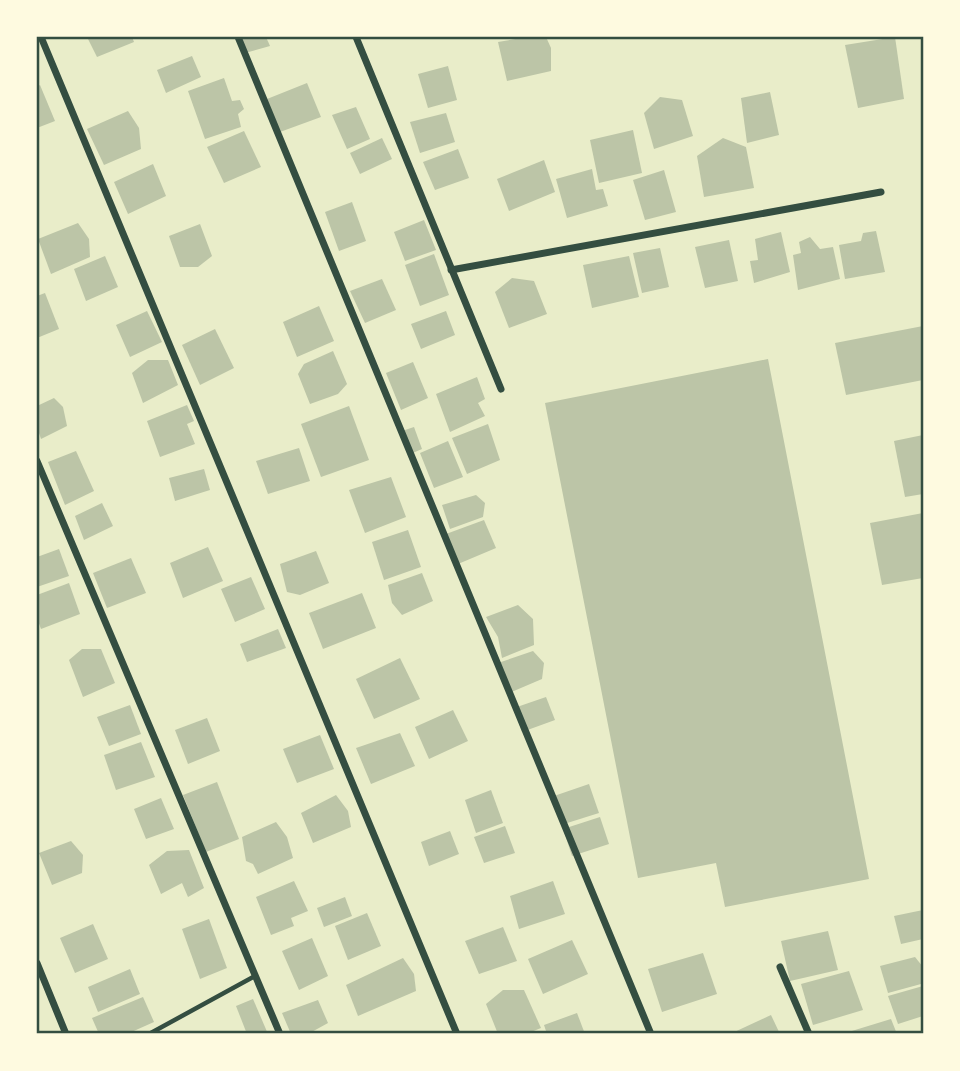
<svg xmlns="http://www.w3.org/2000/svg" width="960" height="1071" font-family="'Golos Text',sans-serif">
<rect width="100%" height="100%" fill="#e9edc9"/>
<g fill="#bcc5a7">
<path d="M87 37H132L134 42 97 57Z"/>
<path d="M239 37H266L270 46 245 53Z"/>
<path d="M527 37H546L551 48V71L507 81 498 42Z"/>
<path d="M895 37 904 99 858 108 845 45Z"/>
<path d="M192 56 201 77 166 93 157 70Z"/>
<path d="M448 66 457 100 428 108 418 74Z"/>
<path d="M224 78 232 101 240 100 244 109 238 114 241 127 205 139 188 91Z"/>
<path d="M307 83 321 117 280 132 267 99Z"/>
<path d="M40 85 55 121 37 128V87Z"/>
<path d="M770 92 779 135 747 143 741 98Z"/>
<path d="M660 97 682 100 693 136 654 149 644 113Z"/>
<path d="M356 107 370 139 347 149 332 115Z"/>
<path d="M128 111 139 128 141 149 104 165 87 129Z"/>
<path d="M446 113 455 142 420 153 410 122Z"/>
<path d="M633 130 642 173 599 183 590 140Z"/>
<path d="M244 131 261 167 224 183 207 147Z"/>
<path d="M382 138 392 159 360 174 350 153Z"/>
<path d="M723 138 746 147 754 188 704 197 697 156Z"/>
<path d="M458 149 469 178 435 190 423 162Z"/>
<path d="M544 160 555 192 509 211 497 179Z"/>
<path d="M153 164 166 196 128 214 114 182Z"/>
<path d="M592 169 596 190 603 189 608 206 567 218 556 179Z"/>
<path d="M664 170 676 212 645 220 633 180Z"/>
<path d="M352 202 366 241 339 251 325 212Z"/>
<path d="M424 220 436 250 405 261 394 232Z"/>
<path d="M78 223 89 239 90 257 51 274 38 239Z"/>
<path d="M200 224 212 256 198 267H180L169 236Z"/>
<path d="M876 231 885 272 845 279 839 245 861 241 863 233Z"/>
<path d="M781 232 790 272 754 283 750 261 758 260 755 239Z"/>
<path d="M810 237 820 249 833 247 840 279 798 290 793 255 801 253 799 242Z"/>
<path d="M729 240 738 281 705 288 695 247Z"/>
<path d="M660 248 669 287 642 293 633 253Z"/>
<path d="M434 254 449 295 420 306 405 265Z"/>
<path d="M105 256 118 287 86 301 74 269Z"/>
<path d="M629 256 639 297 592 308 583 265Z"/>
<path d="M512 278 534 281 547 314 509 328 495 292Z"/>
<path d="M382 279 396 310 365 323 350 291Z"/>
<path d="M45 293 59 329 37 338V296Z"/>
<path d="M319 306 334 341 297 357 283 322Z"/>
<path d="M147 311 162 342 130 357 116 325Z"/>
<path d="M446 311 455 335 421 349 411 324Z"/>
<path d="M923 326V380L846 395 835 343Z"/>
<path d="M215 329 234 368 200 385 182 345Z"/>
<path d="M333 351 347 384 338 394 310 404 298 374 304 364Z"/>
<path d="M768 359 869 879 725 907 716 863 638 878 545 403Z"/>
<path d="M148 360H168L178 385 143 403 132 373Z"/>
<path d="M413 362 428 398 401 410 386 373Z"/>
<path d="M477 377 485 399 478 403 485 416 450 432 436 394Z"/>
<path d="M54 398 63 407 67 426 41 439 37 427V406Z"/>
<path d="M187 405 194 421 187 424 195 444 160 457 147 421Z"/>
<path d="M349 406 369 460 321 477 301 424Z"/>
<path d="M488 424 500 460 467 474 452 438Z"/>
<path d="M414 427 422 449 408 455 399 432Z"/>
<path d="M923 435V494L905 497 894 441Z"/>
<path d="M448 441 463 477 434 488 420 453Z"/>
<path d="M299 448 310 481 268 494 256 461Z"/>
<path d="M76 451 94 491 65 505 48 462Z"/>
<path d="M204 469 210 490 175 501 169 478Z"/>
<path d="M391 477 406 517 365 533 349 490Z"/>
<path d="M476 495 485 503 483 517 450 529 442 505Z"/>
<path d="M102 503 113 526 84 540 75 516Z"/>
<path d="M923 513V578L882 585 870 523Z"/>
<path d="M484 520 496 548 458 564 446 534Z"/>
<path d="M408 530 421 567 384 580 372 542Z"/>
<path d="M208 547 223 581 183 598 170 563Z"/>
<path d="M59 549 69 576 37 587V557Z"/>
<path d="M316 551 329 583 300 595 287 592 280 564Z"/>
<path d="M131 558 146 593 107 608 93 573Z"/>
<path d="M422 573 433 601 402 615 392 603 388 585Z"/>
<path d="M251 577 265 609 235 622 221 589Z"/>
<path d="M69 583 80 614 41 629 37 618V595Z"/>
<path d="M362 593 376 628 323 649 309 613Z"/>
<path d="M518 605 533 619 534 645 502 658 498 637 486 617Z"/>
<path d="M278 629 286 648 247 662 240 644Z"/>
<path d="M82 649H101L115 683 83 697 69 660Z"/>
<path d="M533 651 544 663 542 679 507 694 498 663Z"/>
<path d="M400 658 420 699 374 719 356 679Z"/>
<path d="M546 697 555 720 522 732 514 708Z"/>
<path d="M130 705 141 734 109 746 97 717Z"/>
<path d="M453 710 468 741 429 759 415 727Z"/>
<path d="M207 718 220 751 188 764 175 730Z"/>
<path d="M400 733 415 766 371 784 356 748Z"/>
<path d="M320 735 334 769 297 783 283 749Z"/>
<path d="M141 742 155 777 116 790 104 755Z"/>
<path d="M217 782 239 839 206 852 183 795Z"/>
<path d="M589 784 599 813 564 824 554 796Z"/>
<path d="M491 790 503 823 476 833 465 800Z"/>
<path d="M336 795 348 811 351 827 313 843 301 813Z"/>
<path d="M161 798 174 829 146 839 134 809Z"/>
<path d="M600 817 609 844 572 856 563 829Z"/>
<path d="M276 822 287 837 293 858 258 874 253 864 246 861 242 837Z"/>
<path d="M505 826 515 853 484 863 474 837Z"/>
<path d="M450 831 459 854 429 866 421 842Z"/>
<path d="M71 841 83 855 82 873 52 885 39 853Z"/>
<path d="M189 850 204 888 188 897 182 883 161 894 149 865 167 851Z"/>
<path d="M294 881 308 911 291 918 294 926 271 935 256 897Z"/>
<path d="M553 881 565 914 519 929 510 896Z"/>
<path d="M345 897 352 916 324 927 317 908Z"/>
<path d="M923 910V939L901 944 894 916Z"/>
<path d="M367 913 381 946 348 960 335 926Z"/>
<path d="M209 919 227 968 200 979 182 929Z"/>
<path d="M93 924 108 959 75 973 60 938Z"/>
<path d="M503 927 517 961 479 974 465 941Z"/>
<path d="M828 931 838 970 790 981 781 941Z"/>
<path d="M312 938 328 976 299 990 282 951Z"/>
<path d="M572 940 588 974 543 994 528 959Z"/>
<path d="M703 953 717 994 662 1012 648 969Z"/>
<path d="M915 957 923 967 921 984 888 993 880 966Z"/>
<path d="M403 958 414 974 416 991 358 1016 346 985Z"/>
<path d="M130 969 140 994 98 1012 88 987Z"/>
<path d="M849 971 863 1010 813 1025 801 984Z"/>
<path d="M923 986V1016L898 1024 888 996Z"/>
<path d="M503 990H524L541 1028 526 1034H498L486 1004Z"/>
<path d="M143 997 154 1022 127 1034H99L92 1018Z"/>
<path d="M253 999 268 1034H247L236 1006Z"/>
<path d="M318 1000 328 1023 308 1034H291L282 1013Z"/>
<path d="M577 1013 585 1034H547L544 1025Z"/>
<path d="M771 1015 780 1034H730Z"/>
<path d="M891 1019 897 1034H842Z"/>
</g>
<g fill="none" stroke-linecap="round" stroke-linejoin="round">
<path stroke="#344e41" stroke-width="4.5" d="M149 1034 255 976"/>
<g stroke="#344e41" stroke-width="7">
<path d="M41 37 457 1034"/>
<path d="M238 37 651 1034"/>
<path d="M356 37 501 389"/>
<path d="M451 270 881 192"/>
<path d="M37 461 280 1034"/>
<path d="M37 963 66 1034"/>
<path d="M780 967 809 1034"/>
</g>
</g>
<rect width="960" height="1071" fill="none" stroke="#fefae0" stroke-width="77"/>
<rect x="38" y="38" width="884" height="994" fill="none" stroke="#344e41" stroke-width="2.5"/>
</svg>
